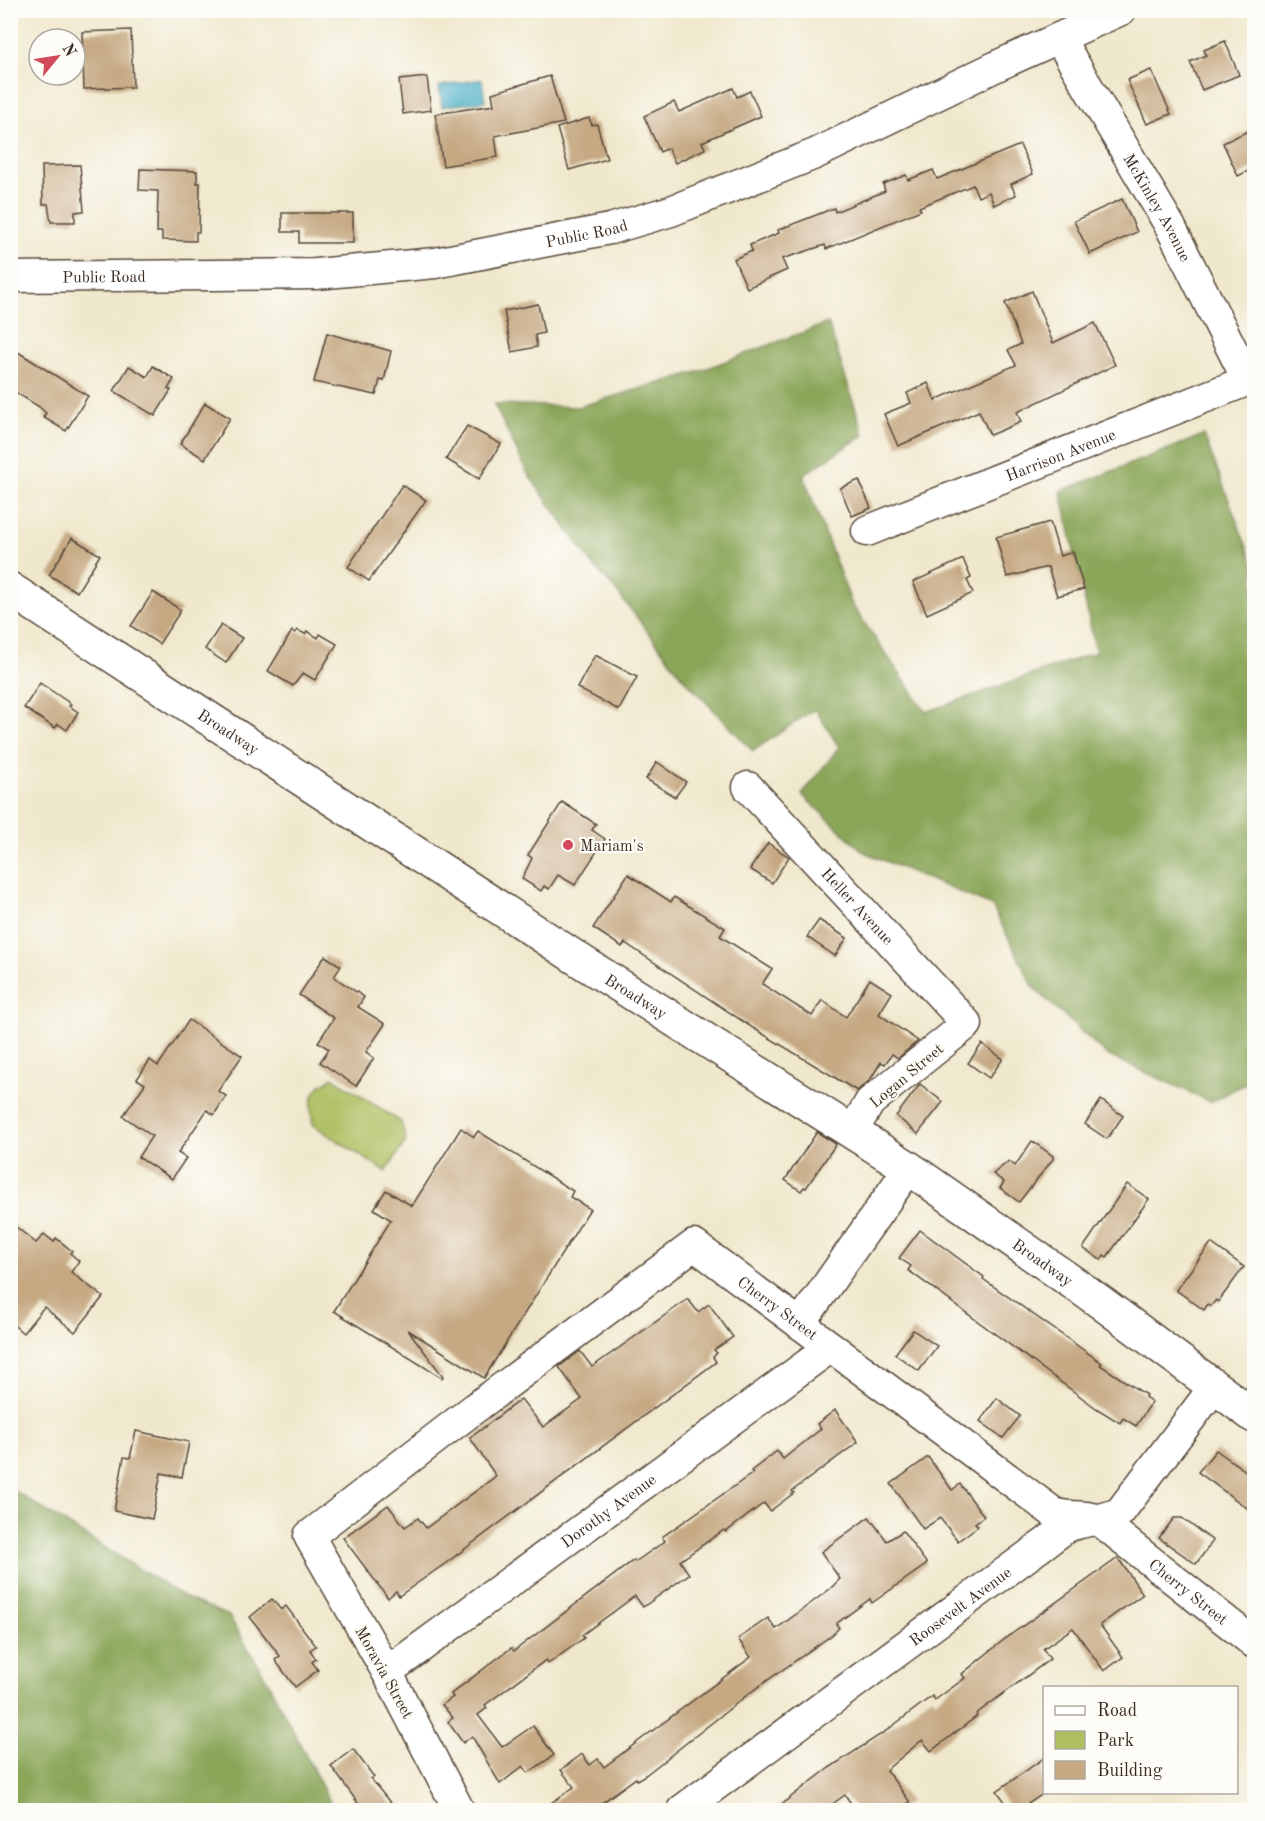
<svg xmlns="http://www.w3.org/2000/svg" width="1265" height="1821" font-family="'Old Standard TT',serif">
<rect width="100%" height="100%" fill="#fdfcf7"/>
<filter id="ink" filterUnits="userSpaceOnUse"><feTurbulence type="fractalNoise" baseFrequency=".0167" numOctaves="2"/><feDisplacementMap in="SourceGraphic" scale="12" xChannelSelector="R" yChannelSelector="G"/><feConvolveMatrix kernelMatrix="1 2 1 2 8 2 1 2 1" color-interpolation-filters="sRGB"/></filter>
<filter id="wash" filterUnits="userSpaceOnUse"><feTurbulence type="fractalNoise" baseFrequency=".008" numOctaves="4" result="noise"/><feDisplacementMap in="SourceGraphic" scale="24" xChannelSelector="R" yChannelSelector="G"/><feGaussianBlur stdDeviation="1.35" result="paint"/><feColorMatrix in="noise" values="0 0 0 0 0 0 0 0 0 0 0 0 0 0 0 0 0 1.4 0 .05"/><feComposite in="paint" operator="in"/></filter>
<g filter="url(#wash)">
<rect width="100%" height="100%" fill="#f0e8cd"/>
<path fill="#aebf62" stroke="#747440" stroke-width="1.5" d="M332 1077 401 1122 406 1141 386 1172 313 1125C311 1112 308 1097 320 1086 325 1082 328 1083 332 1077Z"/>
<g fill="#8aa658" stroke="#62683b" stroke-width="1.5">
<path d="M828 323 864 435 803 475 852 605 926 712 1096 652 1061 491 1204 435 1254 566V1079L1211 1102 1107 1055 1034 988 992 906 864 852 802 795 839 747 815 709 753 751 684 679 615 589 592 564 528 474 494 404 578 407 697 372Z"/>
<path d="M11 1489 184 1597 229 1616 266 1678 334 1810H11Z"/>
</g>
<path fill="#44acc4" stroke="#406b71" stroke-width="1.5" d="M482 79 485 101 442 107 439 86Z"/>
<g id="blocks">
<g fill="#c6a983">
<path d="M131 30 133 87 84 89 82 32Z"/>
<path d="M1225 41 1239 75 1202 90 1190 62 1206 55 1204 50Z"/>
<path d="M1151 70 1171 114 1147 124 1127 80Z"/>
<path d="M550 76 564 123 495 136 498 157 443 166 435 114 494 105 492 93Z"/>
<path d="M427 77 431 110 403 114 399 80Z"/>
<path d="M733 88 737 97 750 91 761 116 702 142 705 149 675 163 668 148 660 152 644 116 674 102 679 112Z"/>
<path d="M589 118 592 125 597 124 607 159 569 170 557 128Z"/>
<path d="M1254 128V168L1238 176 1223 143Z"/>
<path d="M1020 145 1033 174 1011 184 1016 195 994 205 989 192 978 197 973 185 919 207 921 210 826 249 825 245 782 259 787 270 747 288 734 259 752 251 750 245 779 233 778 230 834 208 835 212 885 191 883 184 906 175 908 180 933 170 937 179Z"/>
<path d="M80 165 84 211 75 212V222H51L48 204H43L42 166Z"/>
<path d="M140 169 197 171V183H200L199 232H196V241L162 240V232H157L158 191 139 190Z"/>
<path d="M1122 199 1137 232 1090 254 1074 221Z"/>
<path d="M282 213H353V243H299V232H282Z"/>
<path d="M1032 291 1053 343 1095 323 1115 365 1017 412 1021 422 990 435 979 411 898 446 884 414 911 403 907 393 928 383 935 400 1016 365 1008 350 1021 344 1005 303Z"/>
<path d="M538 304 544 333 535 335 537 347 512 352 504 311Z"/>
<path d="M327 333 391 351 384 381 380 380 376 395 314 382Z"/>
<path d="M10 347 88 396 66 431 43 417 46 413 38 406 10 389Z"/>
<path d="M129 366 147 377 153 366 174 379 168 389 171 390 155 416 114 391Z"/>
<path d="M205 403 230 418 205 459 180 444Z"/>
<path d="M467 426 501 444 479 479 446 459Z"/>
<path d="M859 480 871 508 852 516 840 488Z"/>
<path d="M402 485 426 500 369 581 348 567Z"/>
<path d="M1050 522 1060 556 1073 552 1084 589 1057 596 1048 567 1007 577 996 537Z"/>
<path d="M72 538 100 555 77 592 49 575Z"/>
<path d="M963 559 971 578 967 580 973 593 927 614 913 582Z"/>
<path d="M153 592 181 610 159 644 131 626Z"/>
<path d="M221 625 242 638 226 663 205 649Z"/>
<path d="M297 630 305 634 307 631 318 638 320 634 337 644 315 680 303 673 293 686 268 671 292 631 295 633Z"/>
<path d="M595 655 637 677 619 710 577 688Z"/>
<path d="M40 683 71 704 69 706 78 712 67 730 58 724 55 728 24 708Z"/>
<path d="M657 762 686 782 675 797 646 779Z"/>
<path d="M562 802 596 824 592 830 605 839 575 885 558 875 549 889 544 886 541 891 522 879 532 858 528 855Z"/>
<path d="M768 843 789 857 772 883 750 869Z"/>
<path d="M628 874 671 902 674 897 725 928 720 936 772 969 762 984 812 1016 822 1000 846 1017 870 979 892 993 879 1014 918 1041 898 1058 892 1054 885 1064 881 1062 870 1080 857 1091 753 1028 625 943 622 947 593 928Z"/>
<path d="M819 920 847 938 835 956 807 937Z"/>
<path d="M325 956 341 966 334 977 364 997 358 1007 385 1024 366 1052 374 1058 356 1086 320 1062 329 1049 318 1042 334 1018 299 995Z"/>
<path d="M189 1020 242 1056 218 1091 226 1096 214 1115 207 1110 178 1153 186 1158 172 1179 138 1157 152 1136 123 1116 145 1084 137 1079 150 1060 158 1066Z"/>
<path d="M982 1044 1003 1059 989 1078 968 1063Z"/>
<path d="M920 1084 943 1102 918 1134 896 1116Z"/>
<path d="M1101 1100 1123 1116 1107 1139 1085 1124Z"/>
<path d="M461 1128 474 1137 478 1131 573 1191 570 1197 590 1209 484 1378 408 1330 443 1376 442 1378 334 1311 391 1220 374 1209 386 1190 412 1206Z"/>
<path d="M817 1132 836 1144 806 1188 804 1187 801 1191 785 1180Z"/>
<path d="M1032 1141 1053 1156V1159L1019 1202 1000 1188 1004 1182 993 1174 1009 1161 1015 1166Z"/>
<path d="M1127 1184 1149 1199 1107 1257 1104 1255 1101 1260 1083 1248Z"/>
<path d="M10 1222 36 1243 44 1234 54 1242 56 1238 72 1251 70 1253 79 1261 71 1272 103 1297 75 1332 44 1307 23 1333 10 1322Z"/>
<path d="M920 1230 984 1277 983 1279 1102 1363 1100 1365 1146 1395 1145 1397 1152 1402 1136 1426 1123 1418 1120 1423 1096 1408 908 1270 911 1266 899 1258Z"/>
<path d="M1211 1243 1244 1267 1218 1302 1216 1300 1211 1306 1208 1304 1204 1310 1176 1290Z"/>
<path d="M688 1299 698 1312 709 1304 733 1337 714 1350 717 1353 713 1357 716 1362 446 1563 399 1596 396 1591 388 1598 343 1538 388 1505 405 1527 418 1518 426 1528 496 1476 470 1438 521 1399 543 1427 582 1399 559 1367 580 1351 592 1367Z"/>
<path d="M913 1330 937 1346 919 1371 895 1354Z"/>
<path d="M997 1398 1020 1416 1003 1438 980 1421Z"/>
<path d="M835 1410 858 1442 792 1491 794 1493 770 1511 764 1503 726 1532 724 1530 680 1561 689 1574 643 1607 635 1596 582 1635 584 1638 548 1664 546 1660 485 1705 487 1708 478 1715 502 1747 533 1726 554 1755 528 1773 523 1766 500 1784 472 1736 463 1743 448 1722 453 1718 442 1705 453 1697 451 1694 511 1648 514 1651 634 1560 635 1562 665 1541 662 1537 753 1473 751 1471 777 1451 783 1459 821 1429 817 1424Z"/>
<path d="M136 1431 189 1442 182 1477 161 1473 152 1519 114 1511 124 1457 130 1458Z"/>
<path d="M1216 1450 1254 1477V1513L1198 1472Z"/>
<path d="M928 1457 952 1490 960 1484 984 1516 975 1523 978 1526 958 1541 940 1518 923 1529 891 1484Z"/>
<path d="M869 1517 887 1541 903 1531 927 1564 872 1603 870 1599 836 1624 839 1628 832 1635 751 1692 647 1774 637 1780 636 1778 592 1810H541L574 1787 561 1770 582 1754 590 1765 598 1759 604 1767 751 1657 738 1639 768 1618 776 1629 830 1589 840 1579 821 1552Z"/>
<path d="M1174 1518H1182L1213 1541 1196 1564 1159 1538Z"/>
<path d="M1118 1558 1143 1594 1100 1625 1123 1657 1104 1671 1073 1628 1043 1649 1050 1659 976 1714 977 1716 931 1751 922 1740 886 1770 910 1802 898 1810H856L845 1795 824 1810H774L829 1768 886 1731 932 1696 935 1700 965 1678 962 1674 1006 1638Z"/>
<path d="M272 1599 281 1610 286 1606 316 1646 310 1650 316 1659 312 1662 318 1670 295 1687 275 1660 280 1656 250 1617Z"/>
<path d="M353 1749 374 1777 371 1779 396 1810H363L331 1766Z"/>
<path d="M1044 1758V1793L1019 1810H1011L997 1791Z"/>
</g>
</g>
</g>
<g filter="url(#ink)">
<use href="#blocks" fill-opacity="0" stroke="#564638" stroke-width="1.5"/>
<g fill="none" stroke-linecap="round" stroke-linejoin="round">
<g stroke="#564638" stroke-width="33">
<g id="minor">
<path id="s1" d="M1059 38 1170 226 1248 381"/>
<path id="s2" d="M10 277 316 274 435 263 610 229 671 211 815 154 1001 64 1121 10"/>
<path id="s3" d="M867 531 1254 378"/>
<path id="s4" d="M748 787 967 1024 870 1102 852 1132"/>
<path d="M800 1324 909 1168"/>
<path id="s5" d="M387 1672 831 1347"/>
<path id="s6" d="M459 1810 387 1672 309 1536 475 1408 694 1245 1054 1513C1070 1519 1084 1513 1100 1521L1254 1643"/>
<path id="s7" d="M682 1810 1067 1527C1085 1520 1103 1521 1120 1512L1215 1386"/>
</g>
</g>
<g stroke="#564638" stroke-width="36">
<g id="major">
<path id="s8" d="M10 589 584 963 909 1168 1099 1301 1254 1416"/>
</g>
</g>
<use href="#minor" stroke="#fff" stroke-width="30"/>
<use href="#major" stroke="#fff" stroke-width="33"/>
</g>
</g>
<circle fill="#d1495b" stroke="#fdfcf7" stroke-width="2" cx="568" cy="845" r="6"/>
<g text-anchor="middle" stroke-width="4.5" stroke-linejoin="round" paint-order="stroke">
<g font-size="16" fill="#3b2a1e" stroke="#fdfcf7">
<text dy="6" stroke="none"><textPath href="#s1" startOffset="196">McKinley Avenue</textPath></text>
<text dy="6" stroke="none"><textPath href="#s2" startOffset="580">Public Road</textPath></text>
<text dy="6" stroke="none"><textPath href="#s2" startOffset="94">Public Road</textPath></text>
<text dy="6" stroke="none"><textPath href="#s3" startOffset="208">Harrison Avenue</textPath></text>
<text dy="6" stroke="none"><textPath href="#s8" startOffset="261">Broadway</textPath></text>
<text dy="6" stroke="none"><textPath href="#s4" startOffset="162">Heller Avenue</textPath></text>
<text dy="6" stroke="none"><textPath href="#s8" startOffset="747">Broadway</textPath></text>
<text transform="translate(906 1075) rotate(-40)" y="6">Logan Street</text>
<text dy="6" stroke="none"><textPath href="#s8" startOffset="1233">Broadway</textPath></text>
<text dy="6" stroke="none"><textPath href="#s6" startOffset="900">Cherry Street</textPath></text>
<text dy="6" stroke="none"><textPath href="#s5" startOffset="274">Dorothy Avenue</textPath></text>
<text dy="6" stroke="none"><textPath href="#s6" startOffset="1404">Cherry Street</textPath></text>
<text dy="6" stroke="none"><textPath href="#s7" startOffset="345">Roosevelt Avenue</textPath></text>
<text transform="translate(385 1672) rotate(61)" y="6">Moravia Street</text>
</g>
<g font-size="16" fill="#3b2a1e" stroke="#fdfcf7" text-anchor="start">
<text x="580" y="851">Mariam's</text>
</g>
</g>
<rect width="1265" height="1821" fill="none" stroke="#fdfcf7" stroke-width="36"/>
<rect x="1043" y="1686" width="195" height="108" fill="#fdfcf7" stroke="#afa8a0" stroke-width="1.5"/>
<rect x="1055" y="1706" width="30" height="9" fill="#ffffff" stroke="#afa8a0" stroke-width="1.5"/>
<text x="1097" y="1716" font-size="18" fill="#3b2a1e">Road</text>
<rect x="1055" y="1731" width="30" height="18" fill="#aebf62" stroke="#afa8a0" stroke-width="1.5"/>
<text x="1097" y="1746" font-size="18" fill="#3b2a1e">Park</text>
<rect x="1055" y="1761" width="30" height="18" fill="#c6a983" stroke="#afa8a0" stroke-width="1.5"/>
<text x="1097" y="1776" font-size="18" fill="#3b2a1e">Building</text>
<g transform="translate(57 57) rotate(60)"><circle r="28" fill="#fdfcf7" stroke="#afa8a0" stroke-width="1.5"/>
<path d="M0-4.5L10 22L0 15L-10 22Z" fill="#d1495b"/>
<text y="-9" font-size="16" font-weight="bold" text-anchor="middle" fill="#3b2a1e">N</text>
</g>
</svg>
